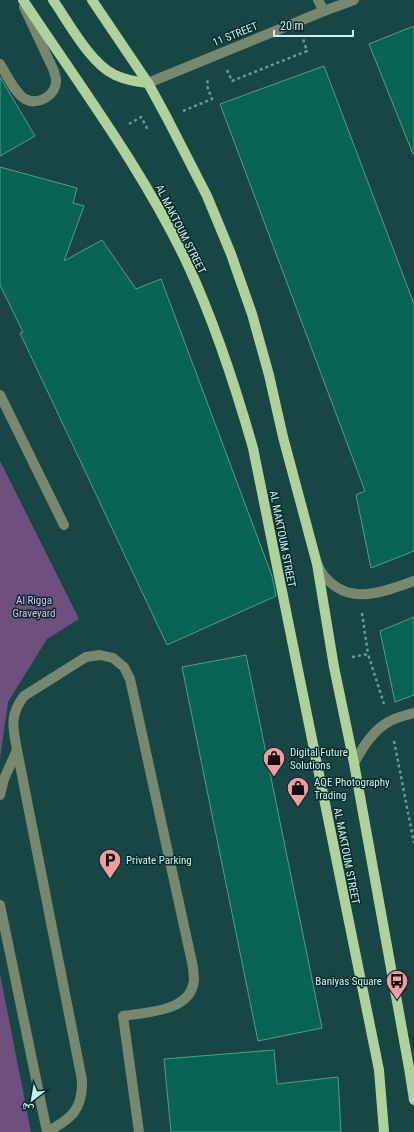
<svg xmlns="http://www.w3.org/2000/svg" width="414" height="1132" font-family="'Roboto Condensed','Noto Naskh Arabic',sans-serif">
<rect width="100%" height="100%" fill="#184645"/>
<g fill="#6f4f7d">
<path d="M0 461 79 619 47 639 8 702 0 759Z"/>
<path d="M0 974 31 1132H0Z"/>
</g>
<g fill="#096352" stroke="#539e8b">
<path d="M414 26V154H413L369 44Z"/>
<path d="M324 66 414 304V551L371 568 356 495 365 491 220 104Z"/>
<path d="M0 77 35 136 0 156Z"/>
<path d="M0 167 77 188 73 203 84 206 64 261 102 240 136 289 161 279 272 576 276 596 167 645 20 333 23 332 0 285Z"/>
<path d="M414 617V695L395 702 380 631Z"/>
<path d="M246 655 322 1028 258 1041 182 667Z"/>
<path d="M274 1050 277 1084 338 1077 341 1132H171L164 1059Z"/>
</g>
<g fill="none" stroke-linecap="round" stroke-linejoin="round">
<g stroke="#6d9897" stroke-width="2.5" stroke-dasharray="3 3" stroke-linecap="butt">
<path d="M227 70 232 81 307 51 303 39"/>
<path d="M183 111 212 99 207 86 208 78"/>
<path d="M129 124 141 117 147 128 150 127"/>
<path d="M362 613 368 654"/>
<path d="M352 657 368 654 384 704"/>
<path d="M394 741 414 843"/>
</g>
<g stroke="#77886e" stroke-width="10">
<path d="M318 0 324 11"/>
<path d="M0 64C7 75 14 92 25 99 38 106 57 95 56 80 56 77 54 73 54 71L24 7"/>
<path d="M148 83 324 11 354 0"/>
<path d="M0 395 64 525"/>
<path d="M317 564C320 569 322 574 325 577 351 607 384 591 414 581"/>
<path d="M354 763C363 747 373 730 390 721 397 717 406 715 414 713"/>
<path d="M0 795 4 779 17 750"/>
<path d="M0 905 47 1132"/>
<path d="M47 1132C71 1119 83 1110 82 1080L17 750C13 727 9 716 24 696L86 657 100 655 113 658 124 667 130 679 193 967C193 971 194 976 194 980 191 1012 147 1012 123 1016L139 1132"/>
</g>
<g stroke="#afd19c" stroke-width="10">
<path d="M23 0C80 86 143 170 187 263 215 323 235 385 253 448L379 1070 384 1132"/>
<path d="M53 0C69 23 90 63 115 75 126 80 137 82 148 83"/>
<path d="M92 0 148 83 167 118 207 196 231 254 252 314 269 375 283 437 317 564 334 667 354 763 409 1068 414 1100"/>
</g>
</g>
<defs>
<g id="shop-pin" transform="scale(1.15)"><path d="M0 17L-7.5 6A9.5 9.5 0 1 1 7.5 6Z" fill="#f49aa2" stroke="#052a2a"/><path d="M-5-2.5h2.3a2.7 3.5 0 0 1 5.4 0H5L5.5 6h-11ZM-1.5-2.5h3a1.5 2.3 0 0 0-3 0Z" fill="#111"/></g>
<g id="parking-pin" transform="scale(1.15)"><path d="M0 17L-7.5 6A9.5 9.5 0 1 1 7.5 6Z" fill="#f49aa2" stroke="#052a2a"/><path d="M-3.5-5.5H1a3.5 3.5 0 0 1 0 7H-1V5.5H-3.5ZM-1-3.4V-.6H.8a1.4 1.4 0 0 0 0-2.8Z" fill="#111"/></g>
<g id="bus-pin" transform="scale(1.15)"><path d="M0 17L-7.5 6A9.5 9.5 0 1 1 7.5 6Z" fill="#f49aa2" stroke="#052a2a"/><path d="M-5-6H5V4H4V6H2V4H-2V6H-4V4H-5ZM-3.5-4V0h7V-4ZM-3.5 1.2v1.5H-2V1.2ZM2 1.2v1.5H3.5V1.2Z" fill="#111"/></g>
</defs>
<g fill-rule="evenodd">
<use href="#shop-pin" x="274" y="758"/>
<use href="#shop-pin" x="298" y="788"/>
<use href="#parking-pin" x="110" y="860"/>
<use href="#bus-pin" x="397" y="981"/>
</g>
<g text-anchor="middle" stroke-width="3" stroke-linejoin="round" paint-order="stroke">
<g font-size="11" fill="#caf2f1" stroke="#052a2a">
<text transform="translate(235 34) rotate(-22)" y="4">11 STREET</text>
<text transform="translate(181 229) rotate(63)" y="4">AL MAKTOUM STREET</text>
<text transform="translate(283 539) rotate(79)" y="4">AL MAKTOUM STREET</text>
<text transform="translate(347 856) rotate(79)" y="4">AL MAKTOUM STREET</text>
</g>
<g font-size="11" fill="#e5b9fa" stroke="#052a2a">
<text x="34" y="604">Al Rigga<tspan x="34" dy="13">Graveyard</tspan></text>
</g>
<g font-size="11" fill="#caf2f1" stroke="#052a2a" text-anchor="start">
<text x="290" y="756">Digital Future<tspan x="290" dy="13">Solutions</tspan></text>
<text x="314" y="786">AQE Photography<tspan x="314" dy="13">Trading</tspan></text>
<text x="126" y="864">Private Parking</text>
<text x="382" y="985" text-anchor="end">Baniyas Square</text>
</g>
</g>
<g transform="translate(32 1100) rotate(211)" stroke="#052a2a" stroke-width="3" paint-order="stroke">
<path d="M0-3L7 15L0 10L-7 15Z" fill="#caf2f1"/>
<text y="-6" font-size="11" font-weight="bold" text-anchor="middle" fill="#caf2f1">ش</text>
</g>
<path d="M274 30v6h79v-6" fill="none" stroke="#caf2f1" stroke-width="2"/>
<text x="280" y="30" font-size="12" fill="#caf2f1" stroke="#052a2a" stroke-width="3" paint-order="stroke">20 m</text>
</svg>
